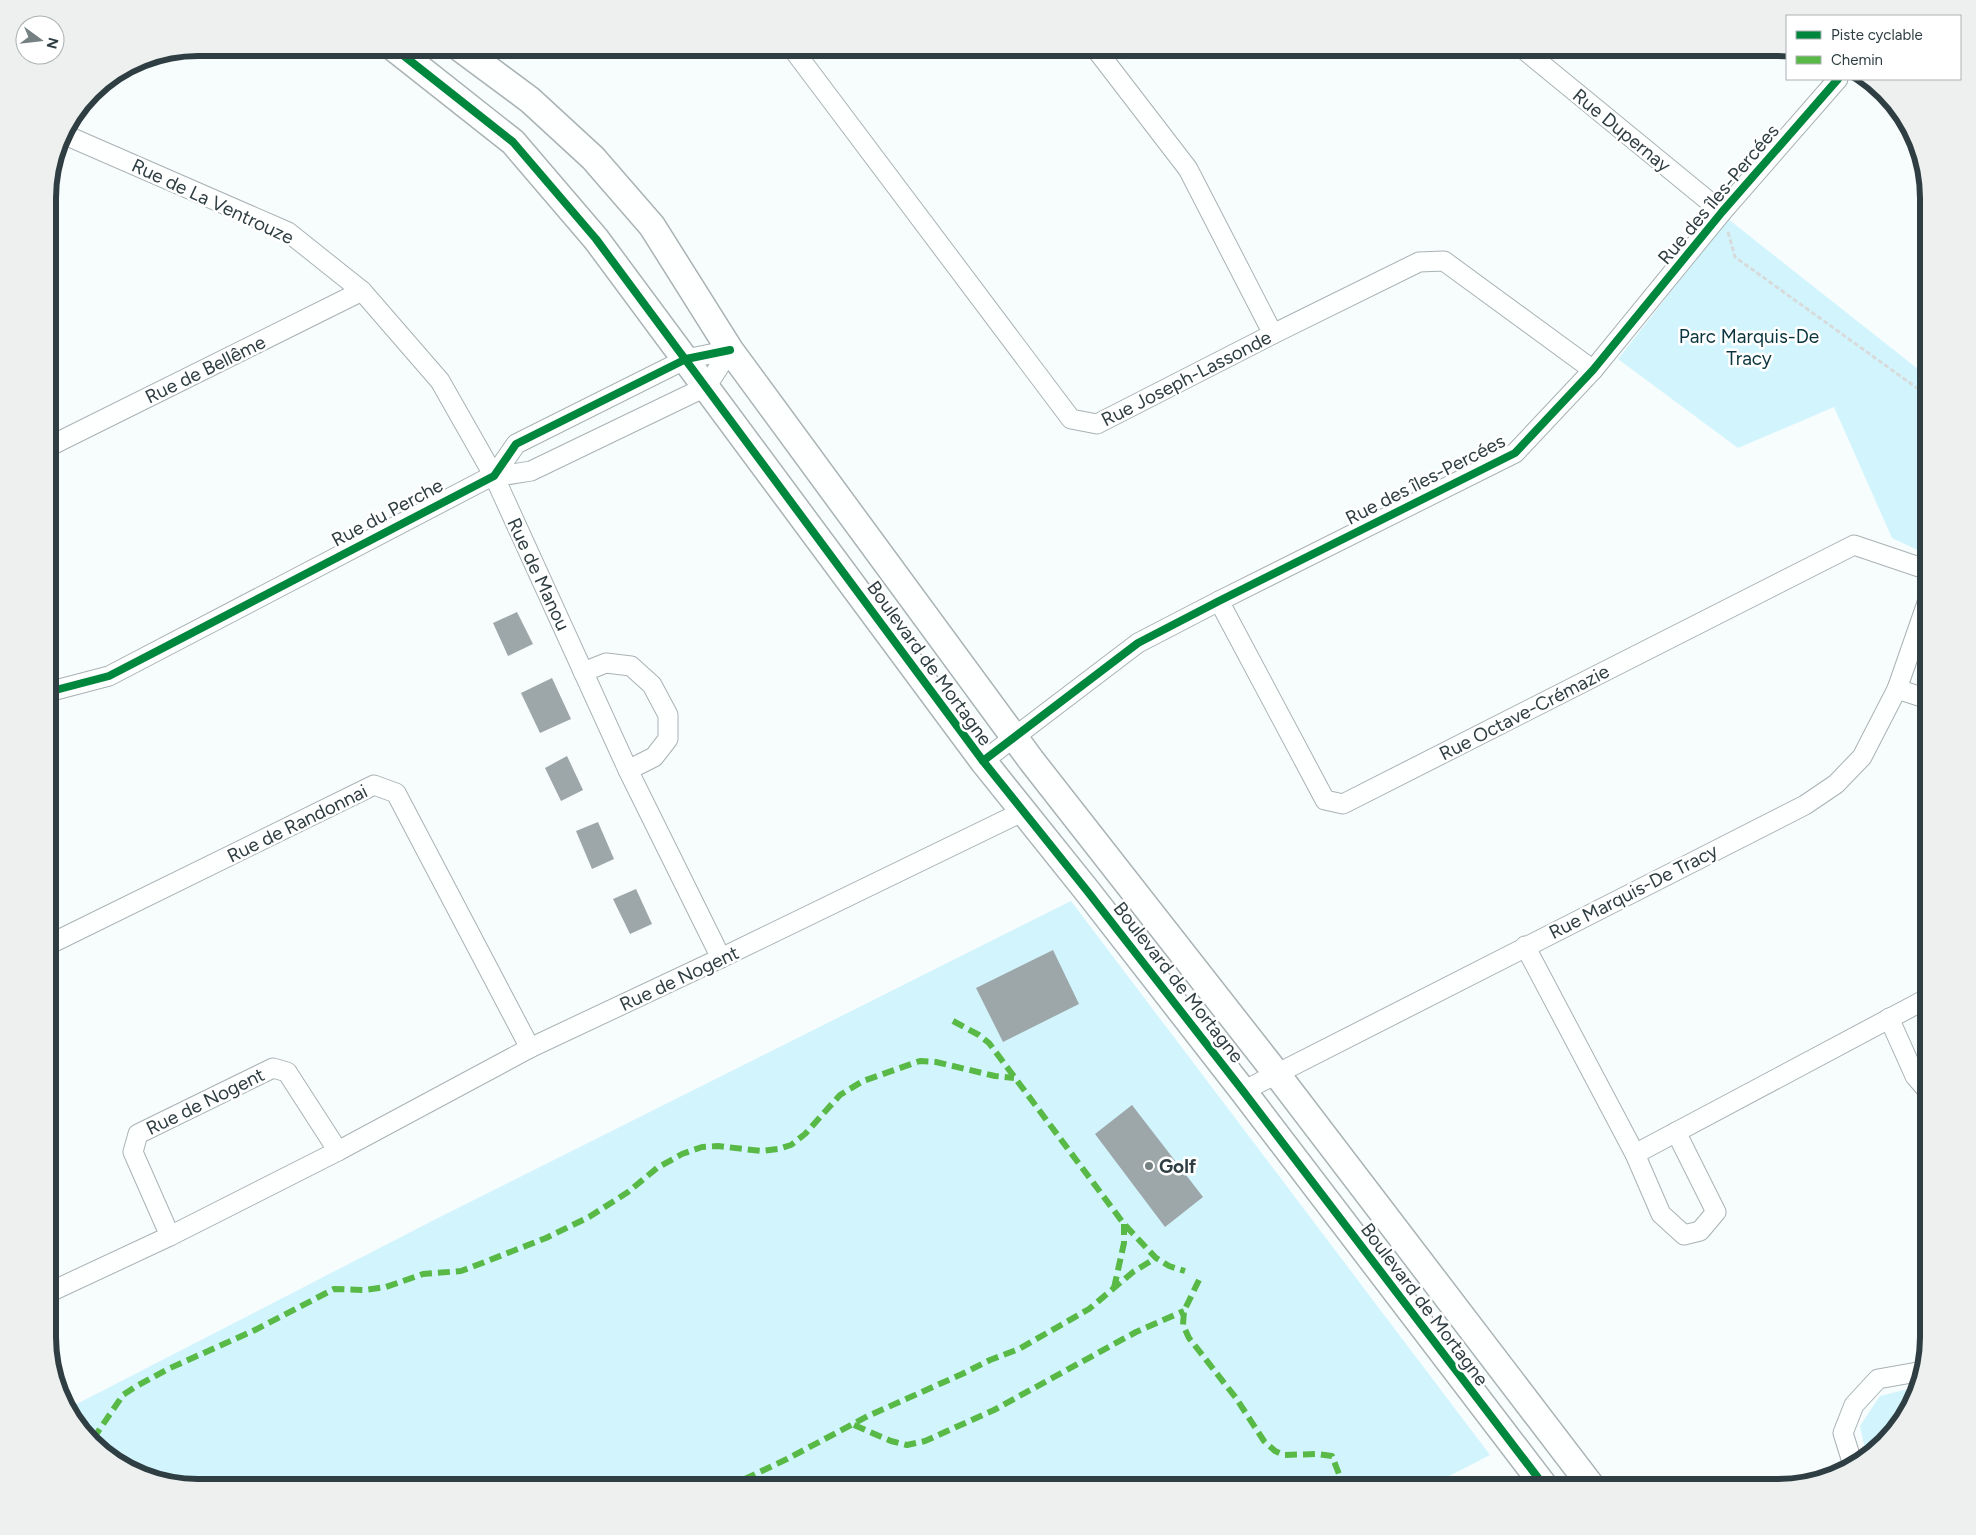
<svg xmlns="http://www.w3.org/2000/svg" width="1976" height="1535" font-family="Figtree,sans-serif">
<rect width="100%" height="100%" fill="#f7fcfd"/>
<g fill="#d2f5fd">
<path d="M1728 219 1928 377V555L1892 538 1834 407 1738 448 1618 359Z"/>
<path d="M1071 901 1490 1455 1428 1487H198L150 1479 106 1456 67 1409 434 1220Z"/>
<path d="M1920 1386 1897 1429 1869 1451 1864 1445 1860 1426 1880 1396Z"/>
</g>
<g fill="#9da6a8">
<path d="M517 612 533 644 508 656 493 623Z"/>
<path d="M552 678 571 719 540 733 521 693Z"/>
<path d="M567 756 583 790 561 801 545 768Z"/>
<path d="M598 822 614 859 592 869 576 831Z"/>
<path d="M636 889 652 924 630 934 613 899Z"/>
<path d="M1053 950 1079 1004 1003 1042 976 988Z"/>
<path d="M1132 1105 1203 1197 1165 1227 1095 1134Z"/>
</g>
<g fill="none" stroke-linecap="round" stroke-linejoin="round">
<g stroke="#a9b2b4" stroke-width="21">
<g id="street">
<path d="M792 48 1071 419 1097 424 1273 334 1419 262 1444 261 1593 370"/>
<path d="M1095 48 1188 169 1273 334"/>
<path d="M1522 48 1722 212"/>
<path d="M63 134 288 232 362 291 440 381 494 476 628 770 721 958"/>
<path d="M48 447 362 291"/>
<path d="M494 476 516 444 686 359 730 350"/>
<path d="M1219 601 1325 800 1343 804 1854 545 1928 570"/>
<path d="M583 672 606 663 631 666 652 685 668 715V739L654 757 628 770"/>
<path d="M1897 689 1928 699"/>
<path d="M48 692 109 676 488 478 531 471 695 392 706 387 730 350"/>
<path d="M983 761 1138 643 1219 601 1515 453 1593 370 1722 212 1838 79"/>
<path d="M48 945 374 785 396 793 530 1048"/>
<path d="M1525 946 1635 1154 1928 998"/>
<path d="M1889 1018 1915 1076 1928 1091"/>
<path d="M1243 1091 1805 805 1836 784 1862 757 1897 689 1928 600"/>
<path d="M1635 1154 1661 1214 1684 1235 1700 1231 1716 1212 1676 1132"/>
<path d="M170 1236 133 1152 138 1134 273 1068 287 1072 338 1151"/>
<path d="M48 1293 170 1236 338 1151 530 1048 721 958 1024 811"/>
<path d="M1853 1465 1843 1433 1854 1405 1878 1379 1923 1371"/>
</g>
</g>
<g stroke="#a9b2b4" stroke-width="29">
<g id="secondary">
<path d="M394 48 513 142 596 239 983 761 1088 892 1243 1091 1545 1487"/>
<path d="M460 48 530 100 593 158 652 226 730 350 1031 760 1276 1073 1592 1487"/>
</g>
</g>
<path stroke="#d8dbdb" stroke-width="3" stroke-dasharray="5 2.5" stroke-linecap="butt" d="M1728 232 1735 257 1928 396"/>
<use href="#street" stroke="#feffff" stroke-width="19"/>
<use href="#secondary" stroke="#feffff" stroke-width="26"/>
<g stroke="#58b947" stroke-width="6" stroke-dasharray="12 6" stroke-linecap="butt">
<path d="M953 1021 979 1035 989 1043 1124 1224 1156 1258 1169 1266 1185 1271"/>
<path d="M1199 1280 1184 1311 1183 1325 1189 1338 1236 1398 1264 1441 1275 1451 1284 1455 1318 1454 1332 1456 1344 1487"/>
<path d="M1114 1288 1124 1243V1224"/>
<path d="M854 1425 891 1441 907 1445 925 1441 994 1410 1136 1332 1184 1311"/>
<path d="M93 1439 123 1395 135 1387 168 1369 255 1330 334 1289 364 1290 386 1287 423 1274 461 1271 477 1265 546 1238 589 1217 628 1192 657 1168 682 1154 702 1147 718 1146 761 1151 778 1149 791 1145 805 1134 840 1095 863 1081 920 1061 936 1062 995 1076 1014 1078"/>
<path d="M728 1487 787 1459 868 1416 962 1374 990 1360 1019 1349 1089 1309 1133 1272 1156 1258"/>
</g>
<g stroke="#fff" stroke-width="11">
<g id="cycleway">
<path d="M394 48 513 142 596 239 983 761 1088 892 1243 1091 1545 1487"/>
<path d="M48 692 109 676 494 476 516 444 686 359 730 350"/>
<path d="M983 761 1138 643 1219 601 1515 453 1593 370 1722 212 1838 79"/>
</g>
</g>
<use href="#cycleway" stroke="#00873e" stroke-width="8"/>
</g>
<circle fill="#758083" stroke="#fff" stroke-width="2" cx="1149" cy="1166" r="5"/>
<g text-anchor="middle" stroke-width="5" stroke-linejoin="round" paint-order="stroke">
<g font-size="19" fill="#2f3e42" stroke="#fff">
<text transform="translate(1622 130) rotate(39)" y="7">Rue Dupernay</text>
<text transform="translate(1718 194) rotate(-50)" y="7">Rue des îles-Percées</text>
<text transform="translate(213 201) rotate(25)" y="7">Rue de La Ventrouze</text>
<text transform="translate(205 369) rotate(-26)" y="7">Rue de Bellême</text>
<text transform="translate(1186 378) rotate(-27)" y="7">Rue Joseph-Lassonde</text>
<text transform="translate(1425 479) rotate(-27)" y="7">Rue des îles-Percées</text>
<text transform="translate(387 512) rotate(-28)" y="7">Rue du Perche</text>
<text transform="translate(539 574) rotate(65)" y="7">Rue de Manou</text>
<text transform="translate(930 663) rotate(54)" y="7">Boulevard de Mortagne</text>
<text transform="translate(1524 712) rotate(-27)" y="7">Rue Octave-Crémazie</text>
<text transform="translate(297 823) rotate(-26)" y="7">Rue de Randonnai</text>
<text transform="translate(1633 891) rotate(-27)" y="7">Rue Marquis-De Tracy</text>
<text transform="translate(679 978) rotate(-25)" y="7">Rue de Nogent</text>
<text transform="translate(1179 982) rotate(52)" y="7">Boulevard de Mortagne</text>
<text transform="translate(205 1101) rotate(-26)" y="7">Rue de Nogent</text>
<text transform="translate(1425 1304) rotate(53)" y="7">Boulevard de Mortagne</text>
</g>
<g font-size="19" fill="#0a353e" stroke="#fff">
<text x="1749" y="343">Parc Marquis-De<tspan x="1749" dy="22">Tracy</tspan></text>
</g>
<g font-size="19" font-weight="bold" fill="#2f3e42" stroke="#fff" text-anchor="start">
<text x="1159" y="1173">Golf</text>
</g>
</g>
<path d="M0 0H1976V1535H0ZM198 56H1778A142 142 0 0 1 1920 198V1337A142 142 0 0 1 1778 1479H198A142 142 0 0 1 56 1337V198A142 142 0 0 1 198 56Z" fill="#eef0f0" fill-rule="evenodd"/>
<path fill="none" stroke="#2f3e42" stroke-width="6" d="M198 56H1778A142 142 0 0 1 1920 198V1337A142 142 0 0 1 1778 1479H198A142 142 0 0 1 56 1337V198A142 142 0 0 1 198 56Z"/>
<rect x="1786" y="15" width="175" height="65" fill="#ffffff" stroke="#acb2b3"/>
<rect x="1796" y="31" width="25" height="8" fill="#00873e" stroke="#acb2b3"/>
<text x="1831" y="40" font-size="15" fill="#2f3e42">Piste cyclable</text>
<rect x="1796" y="56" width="25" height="8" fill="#58b947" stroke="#acb2b3"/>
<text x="1831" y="65" font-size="15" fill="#2f3e42">Chemin</text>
<g transform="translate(40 40) rotate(105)"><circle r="24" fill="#ffffff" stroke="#acb2b3"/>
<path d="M0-4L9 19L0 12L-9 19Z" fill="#758083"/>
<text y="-8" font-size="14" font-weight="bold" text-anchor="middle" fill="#2f3e42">N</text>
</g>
</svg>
